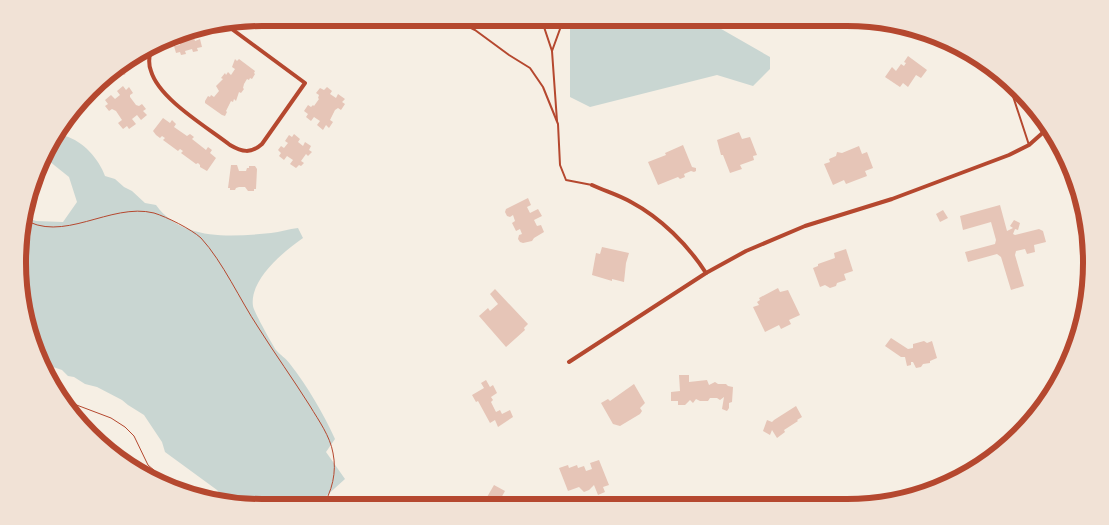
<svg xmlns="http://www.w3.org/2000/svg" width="1109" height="525" font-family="'Sofia Sans Condensed',sans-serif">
<rect width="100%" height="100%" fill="#f6efe4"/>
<g fill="#c9d6d2">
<path d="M579 18H702L770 57V69L753 86 717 75 590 107 570 97V28Z"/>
<path d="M60 128 65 136C83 141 99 159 105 176L115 179 124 187 132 191 145 203 156 205C182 241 231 237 271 233 280 232 289 229 298 228L303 238C284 251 249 280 253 306 253 310 273 346 276 350 280 355 286 358 290 364 308 387 323 413 335 439L326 452 345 479 324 498 306 501 305 507H262L226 500 217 490 165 452 162 442 144 415 128 405 122 400 97 387 85 384 74 377 68 376 62 370 53 367 43 360 39 359 20 294 22 216 36 221 63 222 77 202 69 177 44 157 50 140Z"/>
</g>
<g fill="#e6c5b7">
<path d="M198 28 199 33 193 34 195 41 200 39 202 47 197 48 198 51 193 52 192 49 185 51 186 54 181 55 180 52 176 53 174 46 180 45 178 39 173 40 172 37 183 31Z"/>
<path d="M908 56 927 70 921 78 916 75 908 87 903 83 900 87 885 77 892 67 896 71 901 64 904 66 906 63 904 62Z"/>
<path d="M235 59 237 61 239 59 255 71 254 73 255 74 252 79 250 78 249 80 247 79 244 84 243 88 244 89 241 93 239 92 236 101 234 99 233 102 231 101 226 111 227 112 225 116 222 115 205 103V101L208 96 210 97 211 95 214 97 219 91 216 86 223 79 221 78 225 73 226 75 228 72 231 75 235 69 232 67Z"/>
<path d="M128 60 131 62 130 67H127L125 75 110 72 113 68Z"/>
<path d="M123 86 126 90 129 87 133 93 130 95V97L136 105 139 106 142 104 146 109 143 111 147 115 141 120 137 115 132 119 136 124 129 129 127 126 123 129 118 123 122 120 116 111 112 109 109 111 105 106 108 104 105 100 111 95 115 99 120 95 117 91Z"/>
<path d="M327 87 332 91 330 94 336 98 338 94 345 99 342 102 345 104 341 110 338 108 335 110 330 120 333 122 329 128 326 125 323 130 317 125 320 121 314 117 311 121 306 117 308 114 304 111 308 105 311 107 313 105 314 106 319 99 318 98 319 95 316 93 320 88 324 90Z"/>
<path d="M163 118 170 123 172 120 176 124 174 127 187 136 190 134 194 137 192 139 206 150 208 147 212 150 210 153 216 158 207 171 200 167V165L198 163 196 164 181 153 183 151 180 149 178 151 163 140 165 138 162 136 160 138 156 135 153 131Z"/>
<path d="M739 132 742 139 750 137 757 155 753 156 754 160 740 165 742 169 730 173 723 155H721L717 140Z"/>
<path d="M294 134 300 139 298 142 303 146 305 142 311 146 309 150 312 152 308 156 306 154 301 161 304 163 301 166 299 165 296 168 290 164 293 160 287 156 284 160 279 156 281 153 278 150 281 146 284 148 288 143 285 141 289 135 292 137Z"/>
<path d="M683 145 692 167 696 168V171L694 172 691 171 684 174 685 177 680 179 678 177 658 185 648 162 666 155 665 153Z"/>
<path d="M859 146 862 154 867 152 873 168 865 171 867 176 846 184 844 180 833 185 824 164 830 162 829 159 836 156 837 152 842 153Z"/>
<path d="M231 165H237L239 171H246L247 168H249V166H255L257 169 256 189H254V191H248L245 187H239L236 188 235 190H230V188H228Z"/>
<path d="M528 198 531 205 527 207 530 213 538 209 542 216 534 220 537 226 541 225 544 232 534 238 532 241 523 243 520 242 518 239 519 235 522 234 520 229 516 231 512 223 515 221 513 215 510 217 507 216 505 212 506 209Z"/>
<path d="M1000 205 1007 231 1013 228 1010 226 1014 220 1020 223 1018 230 1015 229 1013 234 1015 235 1039 229 1043 231 1046 242 1034 245 1035 252 1027 254 1025 249 1016 251 1015 255 1024 286 1011 290 1001 257 997 254 968 262 965 252 995 244 996 240 991 222 963 230 960 216Z"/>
<path d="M943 210 948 218 940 222 936 214Z"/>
<path d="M602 247 629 253 626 263 624 282 612 279V281L592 275 596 253 600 254Z"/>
<path d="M846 249 853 271 844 274 846 280 837 283 836 286 830 288 825 285 820 287 813 268 818 266V264L835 258 834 253Z"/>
<path d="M778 288 780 292 788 290 800 315 789 320 791 324 781 329 779 325 765 332 753 307 759 305 757 302 760 300 759 298Z"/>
<path d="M495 289 528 324 524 328 525 330 506 347 479 316 488 308 490 311 498 304 490 294Z"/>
<path d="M891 338 908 349 913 348V344L924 341 927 343 932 341 937 358 930 361V363L923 364 921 367 916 368 913 362H911V365L907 366 905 357H901L885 346Z"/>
<path d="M679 375H689V382L707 380 709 385 715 382 718 384H726L728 386 733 387 732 402 729 403V408L727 411 722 409 724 397 720 400 717 398H710L708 401H700L696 399 693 403 690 400 685 405H678V401H671V392L680 391Z"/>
<path d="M486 380 490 387 493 385 497 393 491 397 493 400 491 402 496 412 500 410 502 414 510 410 513 417 498 427 495 420 490 423 478 401 476 402 472 395 484 388 481 383Z"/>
<path d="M634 384 645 403 640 408 642 411 640 414 620 426 613 424 601 403 608 399 610 401Z"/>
<path d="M796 406 802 417 797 420 798 421 784 430 785 432 777 438 772 430 770 435 763 431 767 420 772 422 774 420Z"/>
<path d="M599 460 609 485 603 487 605 492 598 495 594 485 589 490 584 492 579 487 568 491 559 468 568 465 569 468 577 465 578 468 584 466 586 471 592 469 590 463Z"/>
<path d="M494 485 505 491 496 507H487L483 504Z"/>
</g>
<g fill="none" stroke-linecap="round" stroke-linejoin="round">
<g stroke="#b5482f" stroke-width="1">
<path d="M22 218C62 245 110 202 154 213 167 217 191 229 201 238 223 262 240 300 258 327 275 354 293 379 310 406 319 421 330 436 333 453 337 472 332 492 322 507"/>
<path d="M66 401 111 418 125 427 134 436 148 465 178 491"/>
</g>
<g stroke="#b5482f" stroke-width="2">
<path d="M451 18 475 30 509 55 530 68 543 87 558 124 560 165 566 180 592 185"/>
<path d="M541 18 552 51 557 121"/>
<path d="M552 51 564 18"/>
<path d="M1008 81 1029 145"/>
</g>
<g stroke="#b5482f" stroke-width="4">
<path d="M151 48C149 56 148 64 151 71 159 99 207 127 230 145 242 152 251 154 262 144L305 83 225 24"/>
<path d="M592 185C605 191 619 195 631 202 661 218 688 245 706 273"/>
<path d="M569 362 706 273 746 251 805 226 892 199 1009 155 1029 145 1047 129"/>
</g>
</g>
<path d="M0 0H1109V525H0ZM262 26H847A236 236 0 0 1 1083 262V263A236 236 0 0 1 847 499H262A236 236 0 0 1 26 263V262A236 236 0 0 1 262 26Z" fill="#f1e2d6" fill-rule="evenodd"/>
<path fill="none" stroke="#b5482f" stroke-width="6" d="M262 26H847A236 236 0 0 1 1083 262V263A236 236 0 0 1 847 499H262A236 236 0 0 1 26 263V262A236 236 0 0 1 262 26Z"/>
</svg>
